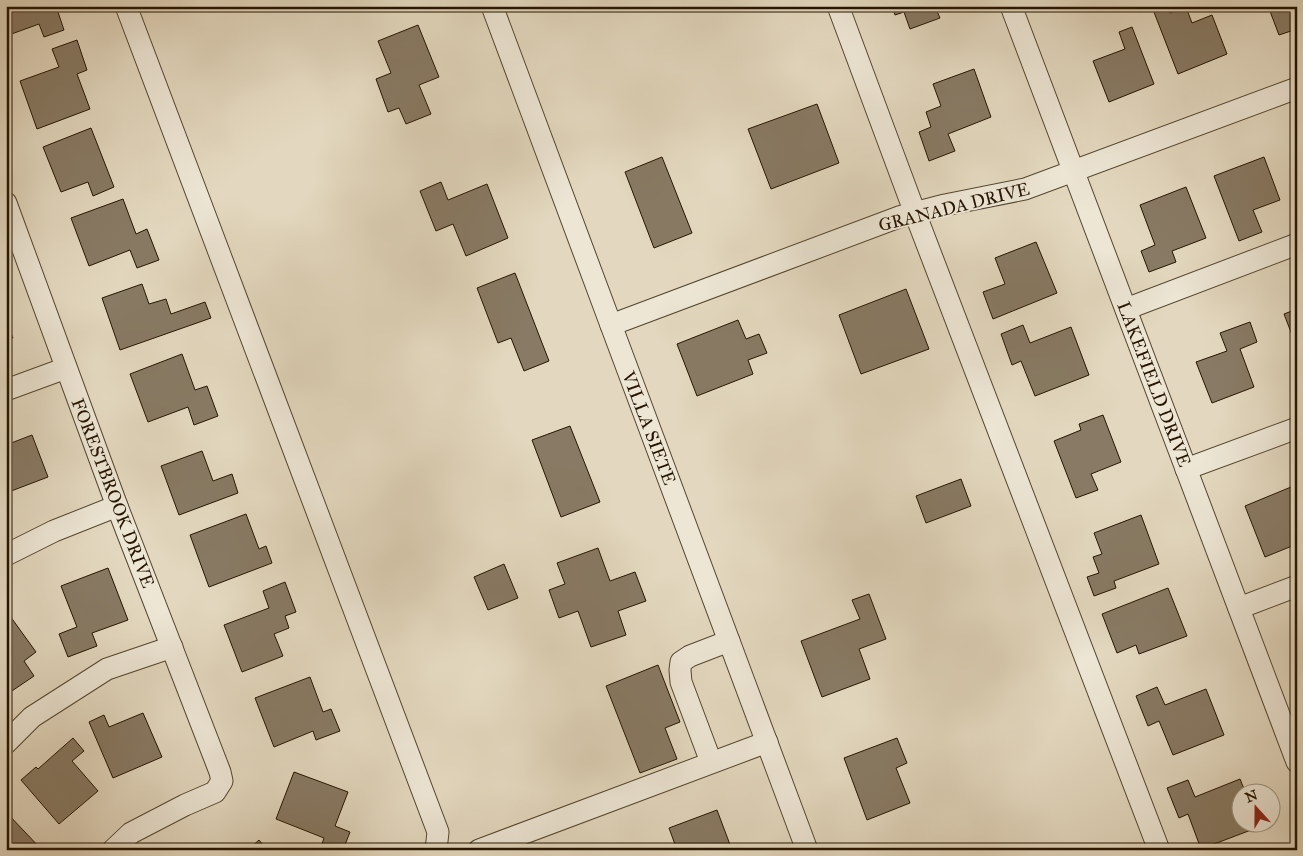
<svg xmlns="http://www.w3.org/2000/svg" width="1303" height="856" font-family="'IM FELL Great Primer',serif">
<rect width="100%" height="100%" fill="#e3d8bf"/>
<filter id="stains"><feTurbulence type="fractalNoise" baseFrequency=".004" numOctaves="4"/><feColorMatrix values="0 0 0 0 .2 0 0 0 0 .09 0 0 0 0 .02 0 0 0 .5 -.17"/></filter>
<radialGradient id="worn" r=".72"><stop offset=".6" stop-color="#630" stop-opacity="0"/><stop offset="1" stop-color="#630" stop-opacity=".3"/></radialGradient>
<g fill="#887a64" stroke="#251501">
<path d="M6 6H34L35 10 45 6H56L64 30 44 37 39 24 6 36Z"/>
<path d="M892 6H950L937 11 940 18 910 29 904 12 895 15Z"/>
<path d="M1155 6H1167L1170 13 1186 7 1192 23 1212 15 1227 54 1178 74 1152 7Z"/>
<path d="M1268 6H1297V29L1279 35Z"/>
<path d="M418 25 439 77 419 85 431 114 406 124 399 108 388 112 376 79 391 73 378 41Z"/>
<path d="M1132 27 1154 84 1109 102 1093 61 1125 49 1119 32Z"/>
<path d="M77 40 87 70 77 74 90 109 37 129 20 81 59 67 52 49Z"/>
<path d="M974 69 991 117 948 134 955 151 929 161 919 132 931 127 926 112 941 106 933 84Z"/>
<path d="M817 104 839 163 771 189 748 129Z"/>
<path d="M91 128 114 187 93 196 88 182 61 192 43 147Z"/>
<path d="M662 157 692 233 654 248 625 172Z"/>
<path d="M1264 157 1280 200 1253 210 1262 232 1239 241 1214 176Z"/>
<path d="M441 182 448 200 487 184 508 238 466 256 453 224 436 231 420 191Z"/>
<path d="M1186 187 1206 238 1172 251 1176 262 1149 272 1141 251 1155 245 1140 205Z"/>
<path d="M123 199 136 234 147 229 159 260 137 268 130 250 89 266 71 218Z"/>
<path d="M1036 242 1057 293 993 319 983 292 1005 284 995 258Z"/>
<path d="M515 273 549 361 524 371 511 338 498 343 477 288Z"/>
<path d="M142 284 149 304 166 299 171 314 205 302 211 318 120 350 102 298Z"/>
<path d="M906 289 929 349 861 374 839 315Z"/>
<path d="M1297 309V348L1284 314Z"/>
<path d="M6 320 13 338 6 340Z"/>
<path d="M738 320 746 339 759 334 767 353 748 360 753 374 697 396 677 344Z"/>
<path d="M1250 322 1257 342 1240 349 1254 387 1212 403 1196 362 1227 351 1220 333Z"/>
<path d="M1023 325 1030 343 1071 327 1089 375 1035 396 1021 361 1012 365 1001 334Z"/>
<path d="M182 354 195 390 207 386 218 416 194 425 188 407 148 422 130 374Z"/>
<path d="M1103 415 1121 462 1091 474 1098 490 1076 498 1054 441 1081 430 1079 424Z"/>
<path d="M570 426 600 502 561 517 532 440Z"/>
<path d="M32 435 48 477 6 493V445Z"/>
<path d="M202 451 213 481 232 474 238 493 179 515 161 466Z"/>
<path d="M961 479 971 506 926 523 916 496Z"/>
<path d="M1291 487 1297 501V544L1265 557 1245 506Z"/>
<path d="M246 514 259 549 266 546 272 563 209 587 190 535Z"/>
<path d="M1141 515 1159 564 1114 581 1116 588 1094 596 1087 577 1099 573 1093 557 1102 554 1094 533Z"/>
<path d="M598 548 610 581 635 572 646 601 618 611 626 635 591 647 578 611 559 618 549 590 565 584 557 563Z"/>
<path d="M504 564 518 598 488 610 474 577Z"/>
<path d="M108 568 128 620 92 633 97 646 68 657 59 634 77 627 61 586Z"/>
<path d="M285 582 296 612 285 616 289 628 274 634 283 656 242 672 224 625 269 608 263 591Z"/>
<path d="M1168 588 1187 636 1139 654 1136 645 1117 653 1102 614Z"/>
<path d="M869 594 886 639 859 649 870 679 822 697 801 641 860 619 852 600Z"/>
<path d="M10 616 36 652 24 661 34 676 6 695V619Z"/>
<path d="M658 665 680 722 665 728 677 759 640 773 606 686Z"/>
<path d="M310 677 323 712 331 709 340 731 316 740 313 731 274 747 255 698Z"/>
<path d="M1157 687 1165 705 1206 689 1224 735 1173 755 1159 721 1148 726 1136 696Z"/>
<path d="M143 713 162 757 113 778 89 722 104 715 109 727Z"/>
<path d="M73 738 84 751 72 761 98 791 59 824 21 780 36 767 38 769Z"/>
<path d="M897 738 907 763 896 768 910 803 867 820 844 758Z"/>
<path d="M294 772 348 792 335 826 350 832 343 850H320L324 838 276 819Z"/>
<path d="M1240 779 1246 794H1240V824H1257L1259 827 1201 849 1188 814 1179 818 1167 788 1188 780 1195 797Z"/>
<path d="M717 810 732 850H677L669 828Z"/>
<path d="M6 812 42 850H6Z"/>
<path d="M259 840 267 850H248Z"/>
</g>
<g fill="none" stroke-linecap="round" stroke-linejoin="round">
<g stroke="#544630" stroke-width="23">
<g id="minor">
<path d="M126 6 438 832 436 850"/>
<path d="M492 6 611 325 807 850"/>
<path d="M838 6 915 213 1159 850"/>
<path d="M1011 6 1297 762"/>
<path d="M6 203 117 506 220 772 222 781 215 792 185 805 131 833 113 850"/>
<path d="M1126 309 1297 244"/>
<path d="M611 325 899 217 945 205 1025 189 1297 88"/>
<path d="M6 390 66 368"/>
<path d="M1186 469 1297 428"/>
<path d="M6 555 54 531 117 506"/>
<path d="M1239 608 1297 586"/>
<path d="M6 743 32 717 107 669 172 647"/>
<path d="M711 762 681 682 680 670 681 662 690 656 729 641"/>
<path d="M479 850 767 742"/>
</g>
</g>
<use href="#minor" stroke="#ede6d5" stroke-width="21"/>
</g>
<g text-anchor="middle" stroke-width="4" stroke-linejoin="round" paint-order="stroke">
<g font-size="18" fill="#251501" stroke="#ede6d5">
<text transform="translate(954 207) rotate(-14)" y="6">GRANADA DRIVE</text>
<text transform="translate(1154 384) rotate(69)" y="6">LAKEFIELD DRIVE</text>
<text transform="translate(649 428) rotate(69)" y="6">VILLA SIETE</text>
<text transform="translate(113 493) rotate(69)" y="6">FORESTBROOK DRIVE</text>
</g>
</g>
<rect width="1303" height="856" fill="none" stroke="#e3d8bf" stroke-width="25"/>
<rect x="8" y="8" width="1288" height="841" fill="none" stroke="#251501" stroke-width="2.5"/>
<rect x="12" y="12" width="1278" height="831" fill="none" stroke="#251501"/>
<g transform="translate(1256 808) rotate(339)"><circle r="24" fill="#ede6d5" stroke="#9d9280"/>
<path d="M0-4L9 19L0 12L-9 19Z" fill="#8f2418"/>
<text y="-8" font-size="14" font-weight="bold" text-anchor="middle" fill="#251501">N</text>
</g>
<rect width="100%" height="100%" filter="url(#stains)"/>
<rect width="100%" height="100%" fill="url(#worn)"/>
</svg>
